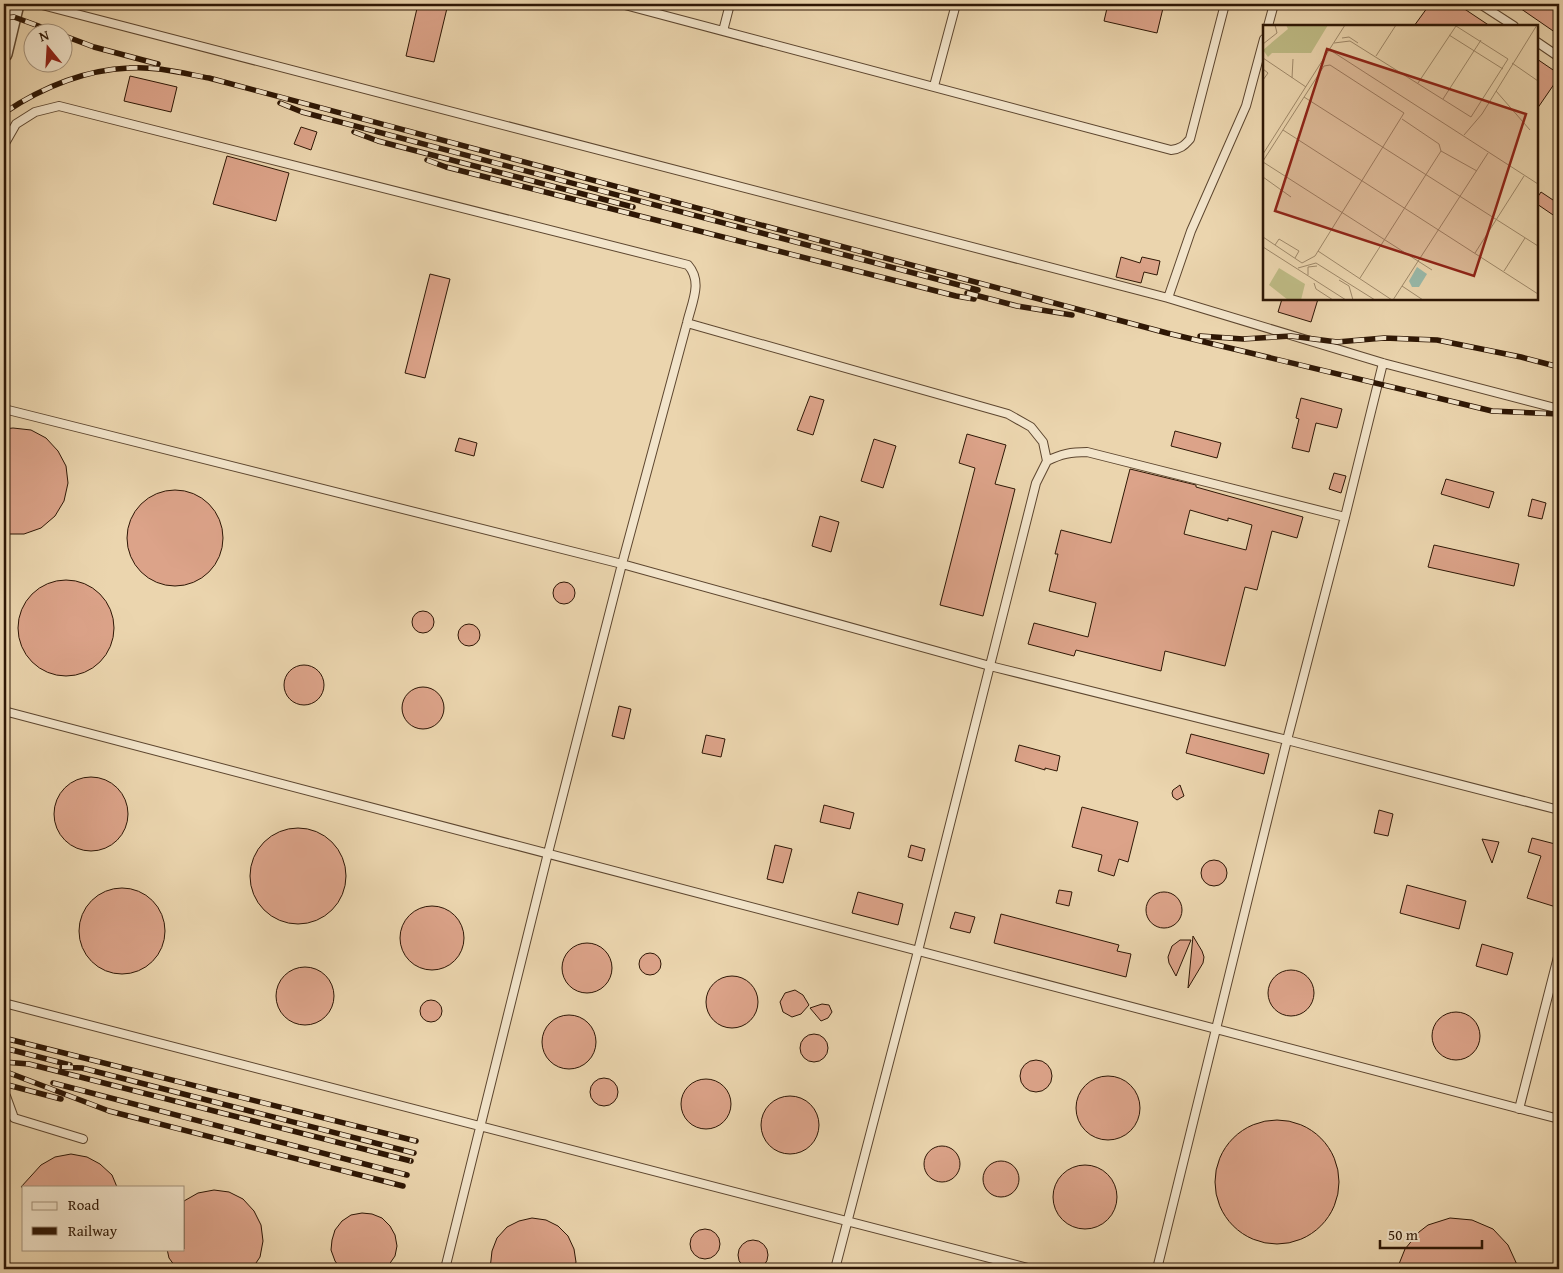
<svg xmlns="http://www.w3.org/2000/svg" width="1563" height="1273" font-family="'Gentium Book Plus',serif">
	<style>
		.building { fill: #dca389; stroke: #2e1705; fill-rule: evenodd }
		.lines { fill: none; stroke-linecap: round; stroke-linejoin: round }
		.lane-casing { stroke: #5d462f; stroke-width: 10 }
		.street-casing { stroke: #5d462f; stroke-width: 18 }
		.lane { stroke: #f2e4ca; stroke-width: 8 }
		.street { stroke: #f2e4ca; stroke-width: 15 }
		.rail-casing { stroke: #2e1705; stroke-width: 5.5 }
		.rail { stroke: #f2e4ca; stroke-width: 4; stroke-dasharray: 11; stroke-linecap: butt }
		.inset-road { fill: none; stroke: #9f896a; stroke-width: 1 }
		.view { fill: #8f2418; fill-opacity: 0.15; stroke: #8f2418; stroke-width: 2.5 }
		.inset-edge { fill: none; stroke: #2e1705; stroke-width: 2.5 }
	</style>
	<rect width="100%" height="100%" fill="#ebd5ae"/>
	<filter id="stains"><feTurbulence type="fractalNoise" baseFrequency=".004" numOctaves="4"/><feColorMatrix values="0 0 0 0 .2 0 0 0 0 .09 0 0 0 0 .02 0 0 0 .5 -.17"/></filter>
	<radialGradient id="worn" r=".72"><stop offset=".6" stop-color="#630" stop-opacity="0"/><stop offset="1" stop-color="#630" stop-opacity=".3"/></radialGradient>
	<path class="building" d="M418 4H448L434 62 406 56Z
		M1108 4H1164L1157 33 1104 21Z
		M1430 4H1457L1490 26H1414Z
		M1514 4H1559V35Z
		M1537 59 1559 74V77L1537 109Z
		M130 76 177 87 171 112 124 101Z
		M301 127 317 132 311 150 294 144Z
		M227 156 289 173 276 221 213 204Z
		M1541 192 1559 204V219L1537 204V198Z
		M1121 257 1140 263 1142 257 1160 261 1157 275 1144 272 1141 283 1116 277Z
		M430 274 450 279 425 378 405 373Z
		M1282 299H1318L1311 322 1278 312Z
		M810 396 824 400 813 435 797 430Z
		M1301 398 1342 409 1337 428 1316 423 1309 452 1292 448 1299 419 1296 418Z
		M13 428 31 430 46 438 58 451 66 466 68 483 64 501 55 516 41 528 24 534H4V429Z
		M1175 431 1221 443 1217 458 1171 446Z
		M967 434 1006 445 995 484 1015 489 983 616 940 605 975 468 959 463Z
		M459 438 477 443 474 456 455 451Z
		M874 439 896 446 883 488 861 481Z
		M1130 469 1196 485V487L1303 517 1297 538 1272 531 1257 590 1245 587 1225 666 1165 651 1161 671 1076 650 1074 656 1028 644 1034 623 1088 637 1096 603 1049 591 1058 554H1055L1061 530 1111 543ZM1190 510 1228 521V518L1252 525 1246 550 1184 534Z
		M1334 473 1346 476 1341 493 1329 489Z
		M1446 479 1494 492 1489 508 1441 494Z
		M127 538a48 48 0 1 1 96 0a48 48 0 1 1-96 0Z
		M1532 499 1546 503 1542 519 1528 516Z
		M820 516 839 522 831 552 812 546Z
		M1434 545 1519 564 1514 586 1428 567Z
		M18 628a48 48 0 1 1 96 0a48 48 0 1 1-96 0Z
		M553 593a11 11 0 1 1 22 0a11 11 0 1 1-22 0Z
		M412 622a11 11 0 1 1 22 0a11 11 0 1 1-22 0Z
		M458 635a11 11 0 1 1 22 0a11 11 0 1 1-22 0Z
		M284 685a20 20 0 1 1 40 0a20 20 0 1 1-40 0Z
		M402 708a21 21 0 1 1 42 0a21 21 0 1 1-42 0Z
		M619 706 631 709 624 739 612 736Z
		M1191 734 1269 754 1264 774 1186 753Z
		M706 735 725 739 721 757 702 753Z
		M1019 745 1060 756 1057 771 1045 768V770L1015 761Z
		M54 814a37 37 0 1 1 74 0a37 37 0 1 1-74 0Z
		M1180 785 1184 796 1177 800 1173 797 1172 793 1173 790Z
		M824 805 854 813 850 829 820 822Z
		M1082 807 1138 822 1128 862 1119 859 1114 876 1098 871 1102 855 1072 847Z
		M1379 810 1393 814 1388 836 1374 833Z
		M250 876a48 48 0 1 1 96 0a48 48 0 1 1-96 0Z
		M1532 838 1559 845V895L1556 907 1527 898 1541 856 1528 852Z
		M1482 839 1499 842 1492 863Z
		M775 845 792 849 783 883 767 879Z
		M911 845 925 849 922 861 908 857Z
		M1201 873a13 13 0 1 1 26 0a13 13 0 1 1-26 0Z
		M1407 885 1466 901 1459 929 1400 913Z
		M79 931a43 43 0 1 1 86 0a43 43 0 1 1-86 0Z
		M1059 890 1072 892 1069 906 1056 903Z
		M858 892 903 904 898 925 852 913Z
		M1146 910a18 18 0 1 1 36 0a18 18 0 1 1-36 0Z
		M400 938a32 32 0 1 1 64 0a32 32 0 1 1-64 0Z
		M955 912 975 917 970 933 950 928Z
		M1001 914 1119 945 1117 951 1131 954 1126 977 994 943Z
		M1193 936 1202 951 1204 957 1203 963 1188 988Z
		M1180 940H1191L1176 976 1169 963 1168 957 1172 946Z
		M562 968a25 25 0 1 1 50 0a25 25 0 1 1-50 0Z
		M1482 944 1513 953 1507 975 1476 966Z
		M639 964a11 11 0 1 1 22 0a11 11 0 1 1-22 0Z
		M276 996a29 29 0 1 1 58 0a29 29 0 1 1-58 0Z
		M1268 993a23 23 0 1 1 46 0a23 23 0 1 1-46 0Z
		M706 1002a26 26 0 1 1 52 0a26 26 0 1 1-52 0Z
		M795 990 803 995 809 1005 801 1014 792 1017 783 1012 780 1002 785 993Z
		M420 1011a11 11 0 1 1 22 0a11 11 0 1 1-22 0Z
		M822 1004 829 1005 832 1012 828 1018 821 1021 810 1008Z
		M1432 1036a24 24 0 1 1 48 0a24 24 0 1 1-48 0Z
		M542 1042a27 27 0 1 1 54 0a27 27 0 1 1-54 0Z
		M800 1048a14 14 0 1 1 28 0a14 14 0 1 1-28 0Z
		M1020 1076a16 16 0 1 1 32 0a16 16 0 1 1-32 0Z
		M1076 1108a32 32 0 1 1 64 0a32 32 0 1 1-64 0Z
		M590 1092a14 14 0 1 1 28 0a14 14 0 1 1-28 0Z
		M681 1104a25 25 0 1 1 50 0a25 25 0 1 1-50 0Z
		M761 1125a29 29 0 1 1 58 0a29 29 0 1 1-58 0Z
		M1215 1182a62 62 0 1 1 124 0a62 62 0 1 1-124 0Z
		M924 1164a18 18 0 1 1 36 0a18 18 0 1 1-36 0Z
		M71 1154 87 1157 100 1164 112 1175 117 1187H21L41 1165 55 1157Z
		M983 1179a18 18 0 1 1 36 0a18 18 0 1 1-36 0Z
		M1053 1197a32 32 0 1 1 64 0a32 32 0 1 1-64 0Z
		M214 1190 229 1192 243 1199 254 1211 261 1225 263 1241 260 1257 252 1269H177L169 1258 167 1249H184V1201L198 1193Z
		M362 1213 372 1214 382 1218 390 1226 395 1235 397 1246 395 1256 386 1269H341L335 1261 331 1250 332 1240 335 1230 342 1221 351 1215Z
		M532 1218 546 1220 558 1226 568 1236 574 1249 576 1262 574 1269H490L492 1251 497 1238 507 1227 519 1221Z
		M1450 1218 1472 1220 1493 1229 1508 1245 1519 1269H1397L1405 1249 1419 1232 1428 1225Z
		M690 1244a15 15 0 1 1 30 0a15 15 0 1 1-30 0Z
		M738 1255a15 15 0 1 1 30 0a15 15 0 1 1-30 0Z"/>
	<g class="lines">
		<defs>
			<path id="lane" d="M38 4 1168 298 1383 363 1559 409
				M621 4 1171 150C1180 149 1184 146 1190 139L1225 4
				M1480 4 1514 26
				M1268 26 1274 4
				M723 31 730 4
				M1537 42 1559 57
				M934 86 956 4
				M4 145 16 124 35 112 59 106 688 265C703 282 692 302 687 323L622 564 548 853 445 1269
				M1168 298 1191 231 1246 106 1264 39
				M687 323 1008 414 1031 427 1043 442 1047 461 1036 483 918 951 835 1269
				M4 409 622 564 990 666 1287 740 1559 810
				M1047 461C1061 454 1071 452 1087 452L1345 517
				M4 711 1559 1119
				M4 1003 1032 1269
				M4 1095 6 1096 14 1118 83 1139
				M1519 1109 1559 953
				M1157 1269 1287 740 1345 517 1383 363"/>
			<path id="street" d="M4 54 16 4"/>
		</defs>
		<use href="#lane" class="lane-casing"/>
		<use href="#street" class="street-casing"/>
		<use href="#lane" class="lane"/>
		<use href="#street" class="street"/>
		<defs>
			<path id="rail" d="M4 18 14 17 55 32
				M62 35 94 47 158 64
				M280 103 302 112 978 290
				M4 113C41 88 84 70 129 68 155 66 182 73 209 78L1167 333 1492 411 1559 414
				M354 132 378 141 633 207
				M427 160 446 167 956 296 974 299
				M967 293 1017 306 1072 315
				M1200 336 1243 339 1291 336 1337 342 1384 338 1437 340 1521 357 1559 367
				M4 1038 416 1141
				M4 1048 70 1065
				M4 1062 29 1064 411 1161
				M62 1067 82 1068 414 1153
				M4 1071 109 1111 403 1186
				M53 1083 407 1175
				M4 1084 61 1099"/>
		</defs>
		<use href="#rail" class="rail-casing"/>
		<use href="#rail" class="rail"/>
	</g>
	<g transform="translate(1263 25)">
		<rect width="275" height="275" fill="#ebd5ae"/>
		<path d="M23 0H65L48 28H9L5 32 0 25 25 4ZM16 243 42 259 38 275H25L6 260Z" fill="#bebb85"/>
		<path d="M154 242 164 249 156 262H149L146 256Z" fill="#98b9aa"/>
		<path class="inset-road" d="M186 10 240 44M79 13 86 12 95 18M71 18 87 16 208 92 245 34 193 1 155 58M0 19 14 8 12 0M67 25 275 159M113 31 133 0M0 33 43 62M249 38 275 56M0 44 5 48 0 55M29 53 30 34M233 66 267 105M41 72 275 221M180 74 218 15M20 105 275 269M201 110 219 89 274 0M178 126 214 146M0 129 82 0M0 136 61 41 67 40 141 88 52 231 39 238 0 212M0 137 169 245M0 152 28 172M12 220 16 214 36 226 32 233M0 222 83 275M55 226 129 275M212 228 261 151M35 243 53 238 112 275M241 246 262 213M45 250V242L54 241M97 253 178 126 176 119 139 94M76 255 86 261 90 275M51 258 53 264 70 275M139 261 160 275M130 275 225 128"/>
		<path class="view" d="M64 24 263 89 211 251 12 186Z"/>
		<rect width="275" height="275" class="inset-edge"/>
	</g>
	<rect width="1563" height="1273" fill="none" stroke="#ebd5ae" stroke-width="20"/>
	<rect x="5" y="5" width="1553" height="1263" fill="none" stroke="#2e1705" stroke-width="2.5"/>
	<rect x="10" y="10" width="1543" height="1253" fill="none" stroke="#2e1705"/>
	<rect x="22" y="1186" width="162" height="65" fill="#f2e4ca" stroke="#a4927b"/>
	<rect x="32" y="1202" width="25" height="8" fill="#f2e4ca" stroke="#a4927b"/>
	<text x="68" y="1210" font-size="15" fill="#2e1705">Road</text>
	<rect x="32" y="1227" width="25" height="8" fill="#2e1705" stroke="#a4927b"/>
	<text x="68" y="1236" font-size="15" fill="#2e1705">Railway</text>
	<g transform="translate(48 48) rotate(342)"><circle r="24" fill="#f2e4ca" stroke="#a4927b"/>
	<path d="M0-4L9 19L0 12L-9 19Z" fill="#8f2418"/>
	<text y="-8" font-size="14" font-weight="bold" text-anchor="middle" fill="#2e1705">N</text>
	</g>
	<path d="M1380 1240v8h102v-8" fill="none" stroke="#2e1705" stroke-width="2.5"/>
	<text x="1388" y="1240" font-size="15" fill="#2e1705" stroke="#f2e4ca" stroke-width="4" paint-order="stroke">50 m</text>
	<rect width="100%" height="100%" filter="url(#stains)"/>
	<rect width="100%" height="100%" fill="url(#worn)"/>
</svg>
